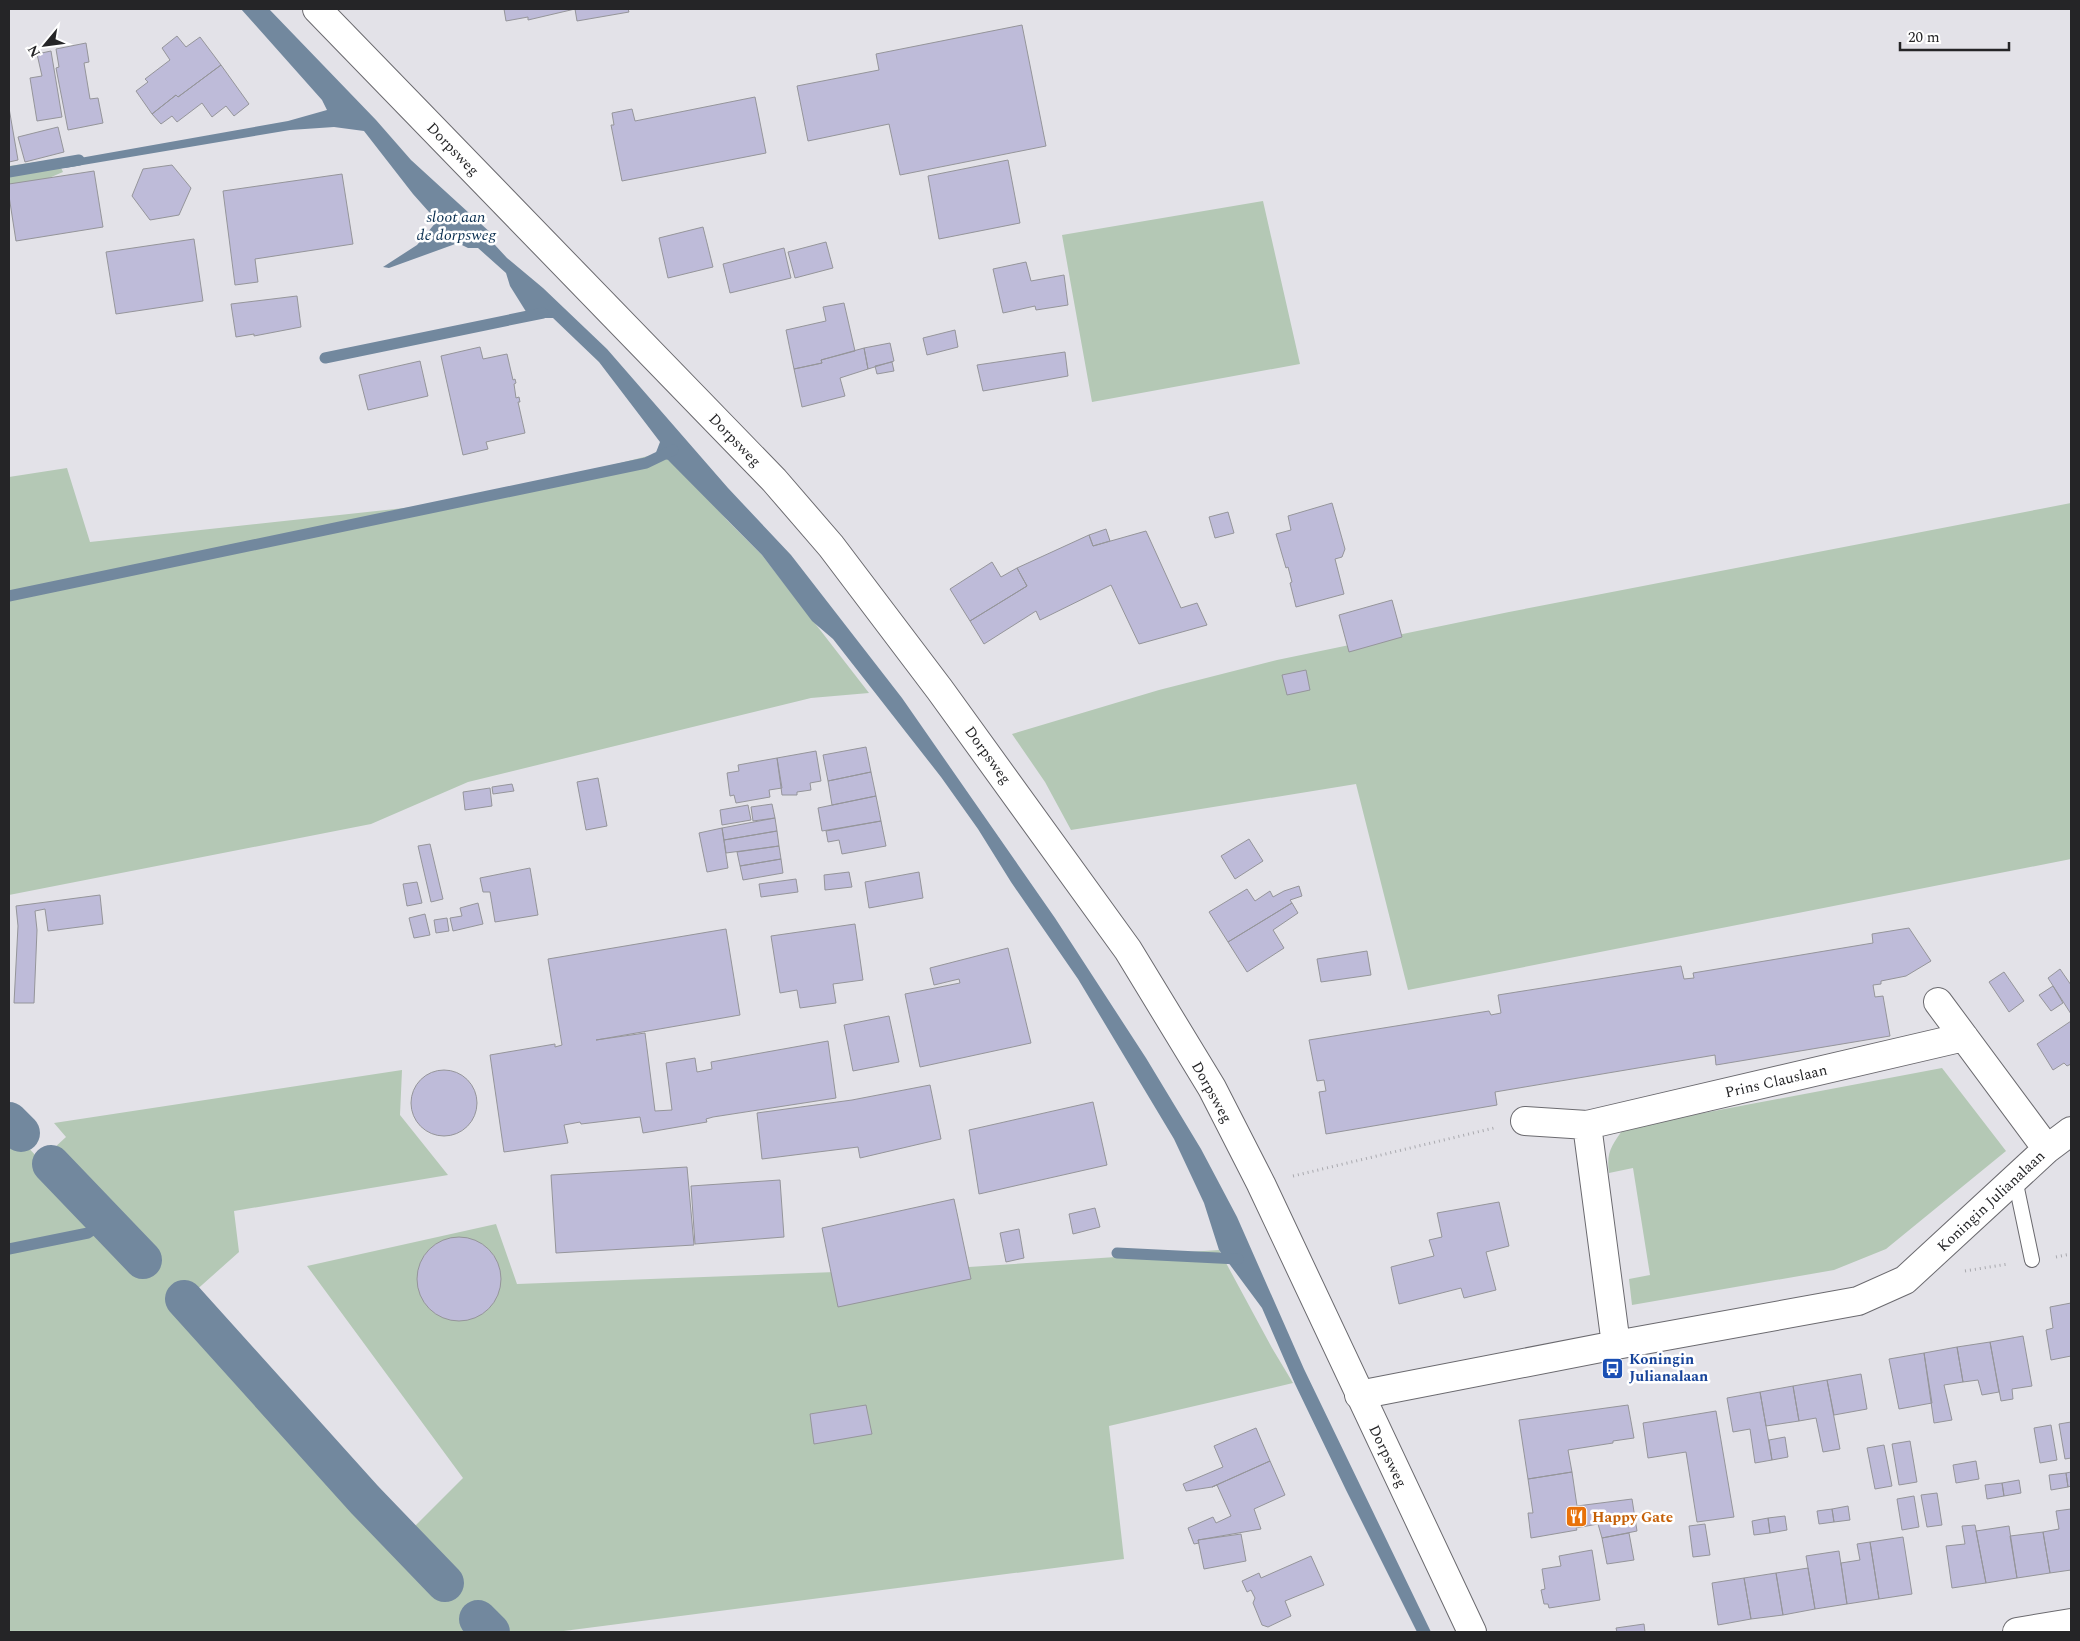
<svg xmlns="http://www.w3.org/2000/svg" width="2080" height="1641" font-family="Spectral,serif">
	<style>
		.green { fill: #b4c8b5 }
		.water { fill: #72889e }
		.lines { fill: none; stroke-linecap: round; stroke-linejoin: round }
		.stream { stroke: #72889e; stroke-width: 11 }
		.canal { stroke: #72889e; stroke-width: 38 }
		.building { fill: #bebbd9; stroke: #95959a }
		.lane-casing { stroke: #6b6a6f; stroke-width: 16 }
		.street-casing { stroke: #6b6a6f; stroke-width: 30 }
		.secondary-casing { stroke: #6b6a6f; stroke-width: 30 }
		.path { stroke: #a9a9ae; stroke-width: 3; stroke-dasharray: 1 4; stroke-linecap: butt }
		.lane { stroke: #fff; stroke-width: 14 }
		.street { stroke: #fff; stroke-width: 28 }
		.secondary { stroke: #fff; stroke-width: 28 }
		.labels { text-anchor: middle; stroke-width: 5; stroke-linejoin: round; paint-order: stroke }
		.street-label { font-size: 15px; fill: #252527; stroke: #fff }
		.transit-label { font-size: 15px; font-weight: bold; fill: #164399; stroke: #fff; text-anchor: start }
		.food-label { font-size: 15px; font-weight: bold; fill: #c56008; stroke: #fff; text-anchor: start }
		.water-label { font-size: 16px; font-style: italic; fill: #0a2f50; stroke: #fff }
	</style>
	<rect width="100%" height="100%" fill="#e3e2e8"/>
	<path class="green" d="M57 159 63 172 9 195V166Z
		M1263 201 1300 364 1092 402 1062 235Z
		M656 454 667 459 695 483 727 520 762 555 869 693 811 698 468 782 371 824 9 895V477L67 468 90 542 469 501Z
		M2071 503V859L1408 990 1356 784 1071 830 1045 782 1012 734 1159 690 1277 660 1509 612Z
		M1942 1068 2006 1151 1886 1249 1834 1270 1632 1305 1629 1279 1650 1275 1633 1168 1609 1173C1606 1152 1612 1145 1624 1128Z
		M402 1070 400 1115 448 1175 234 1211 239 1252 193 1293 174 1303 399 1542 463 1478 307 1266 496 1224 517 1284 969 1267 1219 1250 1272 1348 1293 1383 1109 1426 1124 1559 556 1632H9V1127L136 1263 148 1252 53 1149 66 1137 54 1123Z"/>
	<path class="water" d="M241 9H269L376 120 411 160 492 234 495 245 507 258 543 288 607 349 728 488 791 555 902 698 1055 918 1146 1058 1201 1149 1237 1217 1304 1369 1431 1632H1417L1346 1490 1295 1384 1262 1308 1219 1250 1204 1203 1174 1139 1078 979 1011 882 978 829 941 777 833 639 812 621 762 555 668 460 655 455 660 442 599 362 553 318H530L510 286 506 273 478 248H468L458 243 389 268 383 267 417 245 437 221 413 194 364 131 334 127 290 130 65 168 63 161 288 121 327 110 322 100Z"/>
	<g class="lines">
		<path class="stream" d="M9 172 79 160
			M325 358 543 313
			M9 596 646 463 673 450
			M9 1249 88 1233 106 1221
			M1117 1253 1238 1259
			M483 1632 489 1630"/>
		<path class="canal" d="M9 1121 21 1133
			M51 1164 143 1260
			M184 1299 365 1500 445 1583
			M478 1619 491 1632"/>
	</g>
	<path class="building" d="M504 9H628L629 12 577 21 575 9 528 20V17L506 21Z
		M1022 25 1046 146 900 175 889 124 808 141 797 86 879 70 876 54Z
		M177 36 186 47 200 37 221 65 178 97 176 95 152 114 136 91 148 82 145 79 170 60 162 48Z
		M86 43 89 62 84 63 90 99 98 98 103 123 68 130 56 68 59 67 56 49Z
		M51 51 62 117 37 121 30 78 42 76 37 54Z
		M221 65 249 104 234 116 226 106 212 117 202 103 177 122 172 116 161 124 152 114 176 95 178 97Z
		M755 97 766 153 622 181 611 125H614L612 113 632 109 635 121Z
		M9 108 18 160 9 162Z
		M58 127 64 152 25 162 18 137Z
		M1008 160 1020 223 939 239 928 176Z
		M172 165 191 188 179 215 150 220 132 196 143 169Z
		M94 171 103 227 16 241 9 196V184Z
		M342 174 353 244 255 259 258 282 235 285 223 191Z
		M703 227 713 267 668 278 659 238Z
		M194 239 203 301 116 314 106 252Z
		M826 242 833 268 795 278 788 252Z
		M784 248 791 278 730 293 723 264Z
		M1026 262 1031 281 1064 275 1068 305 1036 310 1035 306 1003 313 993 269Z
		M297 296 301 327 254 336V334L236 337 231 304Z
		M844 303 855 351 821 360 822 363 794 369 786 330 826 321 823 307Z
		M955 330 958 347 927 355 923 338Z
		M890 343 894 361 868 369 864 348Z
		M480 347 483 359 507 354 513 380 515 379 516 383 514 384 516 398 519 397 520 402H518L525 433 486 442 488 449 463 455 441 356Z
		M864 348 868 369 840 378 845 396 802 407 794 369 822 363 821 360Z
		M1065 352 1068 376 983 391 977 365Z
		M420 361 428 396 368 410 359 375Z
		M892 362 894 371 877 374 875 366Z
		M1332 503 1345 549 1342 557 1335 559 1344 594 1296 607 1290 583 1292 582 1288 567 1286 568 1276 534 1291 530 1288 516Z
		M1228 512 1234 533 1215 538 1209 517Z
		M1106 529 1110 541 1093 546 1089 535Z
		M1146 531 1181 608 1197 603 1207 625 1139 644 1111 585 1040 620 1036 611 984 644 970 621 1027 586 1017 568 1089 535 1093 546Z
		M992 562 1001 577 1017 568 1027 586 970 621 950 589Z
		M1392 600 1402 637 1349 652 1339 615Z
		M1306 670 1310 690 1287 695 1282 675Z
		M866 747 871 772 828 781 823 755Z
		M816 751 821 781 810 783 811 790 797 792V795H782L777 758Z
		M777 758 782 788 769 790 770 797 736 803 734 795 730 796 727 773 739 771 738 765Z
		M871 772 876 796 832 805 828 781Z
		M598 778 607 826 586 830 577 782Z
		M512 784 514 791 493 794 492 787Z
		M490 788 492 806 465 810 463 792Z
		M876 796 881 821 822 831 818 808Z
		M772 804 775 818 753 821 751 807Z
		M748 805 751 820 722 825 720 810Z
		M775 818 777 831 724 840 722 828Z
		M881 821 886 846 842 854 839 840 828 842 826 831Z
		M722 828 728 868 707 872 699 833Z
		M777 831 779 846 726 853 724 840Z
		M1249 839 1263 861 1235 879 1221 856Z
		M430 844 443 899 431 902 418 846Z
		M779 846 781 859 740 866 737 852Z
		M781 859 783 873 743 880 740 866Z
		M530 868 538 915 495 922 490 892H483L480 878Z
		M849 872 852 887 825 890 824 875Z
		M919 872 923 898 869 908 865 882Z
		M796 879 798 892 761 897 759 884Z
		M417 882 422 903 407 906 403 884Z
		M1299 886 1302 896 1290 900 1292 903 1228 942 1209 912 1247 889 1255 901 1270 891 1273 897 1284 891Z
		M100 895 103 924 48 931 45 909 35 911 37 930 34 1003H14L18 926 16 906Z
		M478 903 483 924 453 931 450 918 462 916 460 908Z
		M1292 903 1298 913 1273 930 1284 948 1247 972 1228 942Z
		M425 914 430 935 414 938 409 918Z
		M447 918 449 931 436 933 434 920Z
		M855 924 863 980 833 984 836 1003 800 1008 797 990 780 993 771 936Z
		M1909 928 1931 961 1906 976 1881 981V984L1873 985 1875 997 1883 996 1890 1036 1716 1065 1715 1055 1495 1092 1497 1105 1326 1134 1319 1092 1326 1091 1324 1080 1317 1081 1309 1040 1489 1011 1491 1015 1501 1013 1498 995 1681 966 1684 979 1694 978 1693 973 1873 943 1872 934Z
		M726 929 740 1015 596 1040 645 1033 655 1111 672 1110 666 1063 695 1058 697 1072 712 1069 711 1062 828 1041 836 1098 713 1117 706 1119 707 1122 643 1133 640 1117 581 1124 580 1122 564 1125 568 1143 504 1152 490 1055 555 1044V1047L562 1045 548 959Z
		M1008 948 1031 1043 920 1067 905 994 960 983 959 979 934 985 930 968Z
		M1367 951 1371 975 1321 982 1317 959Z
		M2060 969 2071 985V1014L2048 978Z
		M2004 972 2024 1001 2009 1012 1989 982Z
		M2053 986 2063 1003 2051 1011 2039 995Z
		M889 1016 899 1062 853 1071 844 1025Z
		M2071 1021V1064L2067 1066 2064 1063 2053 1070 2037 1044Z
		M411 1103a33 33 0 1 1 66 0a33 33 0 1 1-66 0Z
		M930 1085 941 1139 860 1158 858 1147 762 1159 757 1113 852 1100Z
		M1093 1102 1107 1165 979 1194 969 1130Z
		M687 1167 694 1245 556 1253 551 1175Z
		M780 1180 784 1237 695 1244 691 1186Z
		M954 1199 971 1279 838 1307 822 1228Z
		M1499 1202 1509 1246 1486 1252 1496 1290 1464 1298 1461 1288 1399 1304 1391 1267 1434 1256 1429 1240 1442 1237 1437 1213Z
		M1095 1208 1100 1227 1073 1234 1069 1214Z
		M1019 1229 1024 1258 1006 1262 1000 1233Z
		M417 1279a42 42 0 1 1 84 0a42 42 0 1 1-84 0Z
		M2071 1303V1356L2051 1360 2046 1330 2053 1328 2050 1307Z
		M2023 1336 2032 1386 2012 1389 2013 1399 2001 1401 1990 1342Z
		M1990 1342 1999 1392 1982 1395 1978 1380 1963 1382 1957 1347Z
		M1957 1347 1963 1382 1944 1385 1952 1420 1934 1423 1924 1353Z
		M1924 1353 1932 1403 1899 1409 1889 1359Z
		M1861 1374 1867 1409 1834 1415 1827 1380Z
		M1827 1380 1840 1449 1823 1452 1816 1418 1799 1421 1793 1386Z
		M1793 1386 1799 1421 1766 1426 1760 1392Z
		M1760 1392 1772 1460 1755 1463 1750 1429 1733 1432 1727 1398Z
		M866 1405 872 1434 814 1444 810 1414Z
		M1628 1405 1634 1438 1613 1441V1443L1568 1450 1572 1472 1528 1479 1519 1420Z
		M1716 1411 1734 1517 1697 1522 1686 1452 1648 1458 1643 1423Z
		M2071 1422V1458L2065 1459 2059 1424Z
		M2051 1425 2057 1460 2040 1463 2034 1428Z
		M1256 1428 1270 1461 1212 1487 1186 1491 1183 1484 1223 1467 1214 1446Z
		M1785 1437 1788 1457 1772 1460 1769 1440Z
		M1910 1441 1917 1482 1899 1485 1892 1444Z
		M1884 1445 1892 1486 1875 1489 1867 1448Z
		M1270 1461 1285 1495 1254 1509 1261 1529 1198 1540 1199 1543 1194 1544 1188 1528 1213 1517 1216 1523 1231 1516 1217 1485 1212 1487Z
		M1976 1461 1979 1479 1956 1483 1953 1465Z
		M1572 1472 1577 1506 1632 1499 1637 1531 1602 1538 1598 1524 1576 1528 1577 1530 1531 1538 1528 1513H1533L1528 1479Z
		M2071 1472V1486L2068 1487 2066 1473Z
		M2066 1473 2068 1487 2051 1490 2049 1475Z
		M2019 1480 2021 1493 2004 1496 2002 1483Z
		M2002 1483 2004 1496 1987 1499 1985 1485Z
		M1937 1493 1942 1525 1927 1527 1921 1495Z
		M1914 1496 1919 1527 1902 1530 1897 1499Z
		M1848 1506 1850 1520 1834 1522 1832 1509Z
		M1832 1509 1834 1522 1819 1524 1817 1511Z
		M2071 1509V1570L2050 1573 2043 1532 2059 1529 2056 1511Z
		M1785 1516 1787 1530 1770 1533 1768 1518Z
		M1768 1518 1770 1533 1754 1535 1752 1521Z
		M1705 1524 1710 1555 1693 1557 1689 1526Z
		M1975 1525 1986 1583 1952 1588 1946 1546 1965 1544 1962 1526Z
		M2009 1526 2017 1578 1986 1583 1976 1531Z
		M2043 1532 2050 1573 2017 1578 2010 1536Z
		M1629 1533 1634 1560 1607 1564 1602 1538Z
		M1241 1534 1246 1561 1204 1569 1198 1540Z
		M1903 1537 1912 1594 1879 1599 1870 1542Z
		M1870 1542 1879 1599 1847 1604 1841 1563 1860 1560 1857 1544Z
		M1592 1550 1600 1600 1549 1608 1548 1604H1544L1541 1590 1545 1589 1542 1569 1561 1566 1559 1556Z
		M1839 1551 1847 1604 1815 1609 1806 1556Z
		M1311 1556 1324 1585 1285 1601 1291 1616 1268 1627 1262 1625 1253 1603 1255 1598 1251 1590 1247 1592 1242 1581 1259 1573 1261 1578Z
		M1808 1568 1815 1609 1783 1615 1776 1573Z
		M1776 1573 1783 1615 1751 1619 1744 1578Z
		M1744 1578 1751 1619 1718 1625 1712 1583Z
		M1644 1624 1645 1632H1617L1616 1628Z"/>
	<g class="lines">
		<defs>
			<path id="lane" d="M2015 1179 2032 1260"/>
			<path id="street" d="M1938 1002 2047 1149
				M1525 1121 1587 1125 1964 1037
				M1587 1125 1616 1345
				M1359 1395 1616 1345 1858 1301 1905 1280 2047 1149 2071 1131
				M2017 1632 2071 1623"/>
			<path id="secondary" d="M317 9 774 480 831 546 940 690 1128 950 1212 1088 1261 1184 1472 1632"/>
		</defs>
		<use href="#lane" class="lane-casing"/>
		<use href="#street" class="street-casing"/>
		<use href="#secondary" class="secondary-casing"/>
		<path class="path" d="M1293 1176 1494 1128
			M2056 1257 2071 1254
			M1965 1271 2008 1264"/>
		<use href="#lane" class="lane"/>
		<use href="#street" class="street"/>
		<use href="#secondary" class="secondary"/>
	</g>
	<defs>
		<symbol id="bus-square" viewBox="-11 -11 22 22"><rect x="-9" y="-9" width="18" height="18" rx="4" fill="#1a4fb4" stroke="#fff"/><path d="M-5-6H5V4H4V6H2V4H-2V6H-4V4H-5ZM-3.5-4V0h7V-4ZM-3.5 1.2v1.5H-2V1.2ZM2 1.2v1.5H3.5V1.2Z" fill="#fff"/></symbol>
		<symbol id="restaurant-square" viewBox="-11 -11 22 22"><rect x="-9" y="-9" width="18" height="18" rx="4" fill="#e8710a" stroke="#fff"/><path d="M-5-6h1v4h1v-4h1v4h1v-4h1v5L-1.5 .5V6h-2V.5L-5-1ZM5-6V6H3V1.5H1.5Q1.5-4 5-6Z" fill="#fff"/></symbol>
	</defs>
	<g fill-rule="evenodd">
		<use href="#bus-square" x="1600" y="1356" width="25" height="25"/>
		<use href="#restaurant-square" x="1564" y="1504" width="25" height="25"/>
	</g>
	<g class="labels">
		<g class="street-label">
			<text transform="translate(453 149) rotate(46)" y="5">Dorpsweg</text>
			<text transform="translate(735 440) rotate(46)" y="5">Dorpsweg</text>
			<text transform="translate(988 755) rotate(54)" y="5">Dorpsweg</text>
			<text transform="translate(1776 1081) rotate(-13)" y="5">Prins Clauslaan</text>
			<text transform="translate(1212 1092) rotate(61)" y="5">Dorpsweg</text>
			<text transform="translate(1991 1201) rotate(-43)" y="5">Koningin Julianalaan</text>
			<text transform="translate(1388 1456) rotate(64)" y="5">Dorpsweg</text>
		</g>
		<g class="transit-label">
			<text x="1629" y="1364">Koningin<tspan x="1629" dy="17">Julianalaan</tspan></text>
		</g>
		<g class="food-label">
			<text x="1592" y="1522">Happy Gate</text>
		</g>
		<g class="water-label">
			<text x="456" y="222">sloot aan<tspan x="456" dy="18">de dorpsweg</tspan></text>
		</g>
	</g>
	<rect width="2080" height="1641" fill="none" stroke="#252527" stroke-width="20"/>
	<g transform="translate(45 45) rotate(241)" stroke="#ffffff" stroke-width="4" paint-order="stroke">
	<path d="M0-4L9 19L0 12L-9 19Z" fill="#252527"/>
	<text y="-8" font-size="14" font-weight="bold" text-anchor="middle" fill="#252527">N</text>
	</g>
	<path d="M1900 42v8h109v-8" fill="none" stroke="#252527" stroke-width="2.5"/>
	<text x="1908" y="42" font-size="15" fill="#252527" stroke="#ffffff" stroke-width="4" paint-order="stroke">20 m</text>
</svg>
